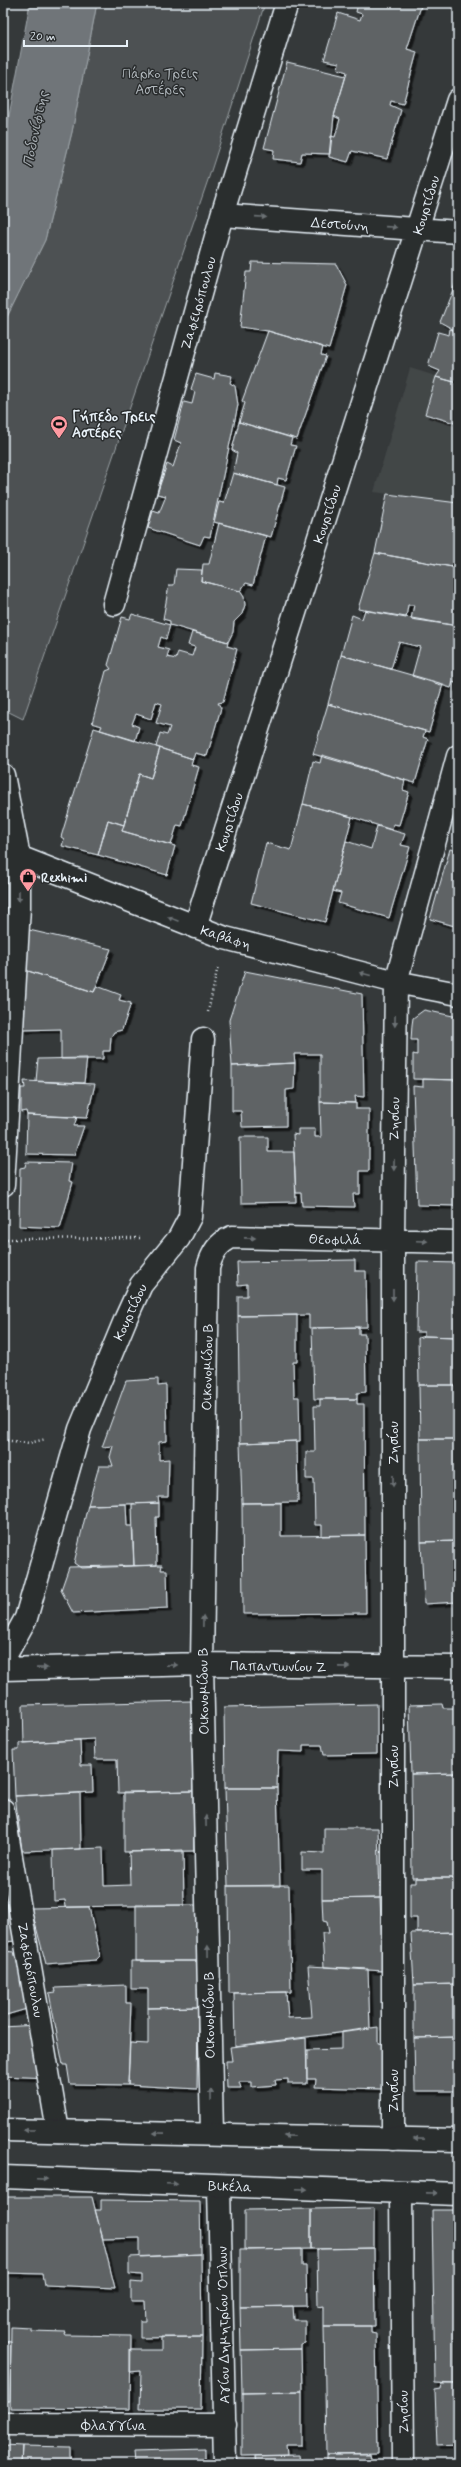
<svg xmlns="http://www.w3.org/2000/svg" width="461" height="2467" font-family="Mynerve,sans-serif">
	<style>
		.built { fill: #424647 }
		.green { fill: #4d5152; stroke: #9aa1a5 }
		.water { fill: #707579; stroke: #a0a7ac }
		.building { fill: #5f6365; stroke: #e8f1f8; filter: url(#shadow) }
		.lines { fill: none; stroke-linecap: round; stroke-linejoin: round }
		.minor-casing { stroke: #e8f1f8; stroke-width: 25 }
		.major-casing { stroke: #e8f1f8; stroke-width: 25 }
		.path { stroke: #e8f1f8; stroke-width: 2.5; stroke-dasharray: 1 3; stroke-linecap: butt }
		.minor { stroke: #2a2d2e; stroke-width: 22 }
		.major { stroke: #2a2d2e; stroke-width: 22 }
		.oneway { fill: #6c7275 }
		.labels { text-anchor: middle; stroke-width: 3; stroke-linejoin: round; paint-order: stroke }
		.park-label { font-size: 14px; fill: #b2b9be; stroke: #2a2d2e }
		.street-label { font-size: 14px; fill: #e8f1f8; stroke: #2a2d2e }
		.poi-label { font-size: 14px; font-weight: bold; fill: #e8f1f8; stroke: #2a2d2e; text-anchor: start }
		.water-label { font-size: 15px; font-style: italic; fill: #acb3b8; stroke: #2a2d2e }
	</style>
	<defs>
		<filter id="shadow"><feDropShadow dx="3.5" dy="3.5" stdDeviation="0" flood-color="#0009"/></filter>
	</defs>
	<rect width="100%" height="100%" fill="#35393a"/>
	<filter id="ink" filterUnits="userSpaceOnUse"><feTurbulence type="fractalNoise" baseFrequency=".025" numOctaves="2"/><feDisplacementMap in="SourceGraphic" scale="8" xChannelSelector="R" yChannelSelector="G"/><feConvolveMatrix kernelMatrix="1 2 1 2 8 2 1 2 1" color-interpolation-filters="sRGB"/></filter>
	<g filter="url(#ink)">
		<path class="built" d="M410 368 458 383V503L374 492Z"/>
		<path class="green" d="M97 3H265L209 177 23 719 3 709V325L45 240 72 132Z"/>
		<path class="water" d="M30 3H97L72 132 45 240 3 325V148Z"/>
		<path class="building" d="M358 3H422L407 49 417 52 403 104 391 101 390 105 401 110 387 159 352 151 348 162 329 157 331 136 335 137 340 119 334 116 347 72 338 69 339 63 324 60 338 13 360 20 362 14 356 12Z
			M287 62 346 76 334 116 330 154 302 153 300 162 273 159 274 150 264 148Z
			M252 262 336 264 347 285 329 349 268 331 240 327 246 272H251Z
			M458 277V332L440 322Z
			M450 329 458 332V383L436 377 440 371 428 366 438 332 449 335Z
			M268 331 323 347 321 355 326 356 297 439 239 422 245 403 242 401Z
			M215 373 232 376 230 383 235 386 238 405 210 537 204 536 200 545 148 528 153 511 159 513 166 496 157 494 167 464 173 467 181 443 174 440 184 402 192 404 195 392 191 389 196 374 214 379Z
			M436 377 458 383V424L425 414Z
			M239 422 292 438 290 445 296 446 286 480 278 478 277 485 233 473 237 453 232 450Z
			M233 473 285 487 271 537 214 522 219 502 224 503Z
			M387 494 458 503V568L375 553Z
			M219 523 266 536 253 585 246 583 240 591 201 581 203 564H209Z
			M375 553 458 568V626L411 619 414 605H408L406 618 358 609Z
			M176 569 202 570 201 581 240 591 244 597 245 605 242 614 234 622 233 632 228 642 170 625V621L163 619 169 585H174Z
			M365 610 458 626V684L453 682 451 688 412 676 420 647 399 642 391 669 341 655 352 615 362 619Z
			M132 614 170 625 166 639 161 637 158 647 169 650 167 657 176 659 178 652 192 656 195 647 188 645 192 632 228 642 227 646 237 649 223 702 218 703 221 708 207 756 195 753 193 759 156 747 160 733 167 735 170 727 156 723 162 704 156 702 151 719 136 714 132 724 139 727 135 741 100 730 102 726 92 723 106 671 111 669 108 665 122 617 130 619Z
			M341 655 443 684 429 732 328 704Z
			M328 704 425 731 423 737 428 739 415 783 313 754Z
			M94 728 160 748 151 778 139 774 124 825 108 820 98 855 62 846 64 839 61 837Z
			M160 748 193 759 191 765 199 767 182 826 177 825 171 845 122 831 139 774 151 778Z
			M322 755 405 780 403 790 409 792 399 825 393 824 392 830 352 817 303 804 313 761 320 763Z
			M303 804 352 817 325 922 251 903 266 843 291 850Z
			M458 816V828L455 827Z
			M108 820 124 825 122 831 175 846 167 875 98 855Z
			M377 826 405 834 401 845 410 847 389 918 338 903 341 893 333 891 346 841 371 849Z
			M450 849 458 851V927L430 919Z
			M29 930 111 949 94 992 25 970Z
			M25 970 94 992 97 986 121 995 119 1000 131 1003 122 1030 114 1032 111 1037 110 1051H103V1059H61V1029L22 1030Z
			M245 971 362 994 364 1097 355 1096 356 1103 320 1102V1054H294L295 1063 232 1066 229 1020Z
			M424 1010 458 1017V1080L413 1079V1054L417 1055V1040H411L412 1025 413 1018Z
			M87 1058 84 1083 36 1081 38 1059Z
			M295 1063 294 1089 286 1090V1126L242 1127 241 1111H232V1066Z
			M423 1079 458 1080V1206L417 1205 413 1086 423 1087Z
			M24 1081 95 1084 87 1118 27 1115 26 1111 21 1112V1088H25Z
			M320 1102 356 1103V1109H369V1171H360V1194H353L354 1207 302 1206 301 1193H296L293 1134 298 1135V1129H315V1137H321Z
			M27 1115 77 1117 74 1126H84L74 1155 26 1154Z
			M240 1137H268V1152H294L296 1202 241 1203Z
			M26 1162 72 1163 69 1181 73 1182 60 1228 19 1226 20 1168 25 1167Z
			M355 1260V1271H366L367 1327 309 1328V1315L238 1316V1296H247V1284L238 1285 237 1262Z
			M417 1262 458 1263V1337L424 1336V1332H416Z
			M297 1315V1362H293L294 1397H299L300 1441 240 1443 238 1316Z
			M359 1327V1334H365L366 1392 357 1393V1399H314L312 1328Z
			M424 1336 458 1337V1385H419L418 1338Z
			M158 1379V1386L166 1385 167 1441 159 1442V1460L169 1459 168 1497H158L159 1503 88 1505 99 1466H113L110 1457 113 1446 102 1447 126 1381Z
			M419 1385H458V1439H420Z
			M320 1399H357V1404H364L365 1535 322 1536V1525H315L314 1479H306V1452H315L314 1406H320Z
			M420 1439H458V1541L421 1542Z
			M297 1441 298 1502 242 1503 240 1443Z
			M159 1503V1517H156L157 1565 134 1566 132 1504Z
			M242 1503H281V1536L365 1535 366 1613 243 1614Z
			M126 1504 127 1526H132L134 1566 81 1568 74 1563 88 1505Z
			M458 1541V1602L424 1604 421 1542Z
			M162 1565 161 1570H167L168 1608 73 1613 61 1590 69 1567Z
			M191 1701 193 1791 118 1793 117 1759H95L94 1739 24 1743 23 1705Z
			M377 1704V1754L324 1755 322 1745H303V1752L278 1751 277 1788H225L224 1707Z
			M442 1704 443 1708H458V1773L411 1774 409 1705Z
			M80 1740 81 1765H92L93 1792 15 1796 13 1750H19V1743Z
			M458 1773V1878H412L411 1774Z
			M225 1788H277L280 1886H228Z
			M193 1791 194 1851 124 1852V1792Z
			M80 1793 81 1849 22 1851 15 1796Z
			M324 1828H378L380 1898 322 1899V1870H302V1852L324 1853Z
			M103 1848 104 1886 130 1885 129 1852 183 1850 184 1905 66 1907 65 1900 54 1901 53 1850Z
			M3 1872 17 1941 4 1942 3 1945Z
			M416 1878H458V1932L417 1933V1918H410V1883H416Z
			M289 1885 291 1992 229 1993 228 1886Z
			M380 1898 383 1971 324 1967 322 1933H329L327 1922 323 1921 322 1899Z
			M136 1905H201L199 1961H136Z
			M89 1907 100 1956 96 1960 46 1964 31 1908Z
			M458 1932V1984L414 1985 411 1933Z
			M3 1951 14 1952 30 2008 3 2016Z
			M131 1961H199L198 2007 148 2008V1989H131Z
			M308 1966 368 1969 370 2029 235 2046 234 1993 286 1992 288 2018 312 2017Z
			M458 1984V2037L414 2038V1985Z
			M126 1985V2003H131L128 2085 70 2084 67 2065H63L49 1993 56 1992 55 1988Z
			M198 2007 197 2089 128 2085 130 2043 148 2044V2008Z
			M36 2025 48 2078 3 2076V2027Z
			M378 2027V2043L383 2044 382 2089 315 2087 316 2079H307V2050L342 2049V2032Z
			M458 2037V2091H415L414 2038Z
			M306 2038 307 2084H288V2079L275 2080 276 2085 252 2087V2082H239L241 2088H227L226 2061H232L230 2047Z
			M3 2197H92L115 2288 45 2285 43 2274 3 2273Z
			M101 2200 200 2201 201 2254 140 2257V2238L103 2239 95 2210H101Z
			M374 2208V2248L311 2249V2209Z
			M311 2209V2249L245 2250V2210Z
			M432 2210H458V2384L435 2383Z
			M374 2248 375 2326H324V2306L318 2307 317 2249Z
			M302 2249V2266H306L307 2306 240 2307V2250Z
			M201 2254 202 2337 140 2338V2321H146L145 2301H131V2282L142 2283V2275L129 2274V2257Z
			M293 2306 294 2320H305V2343L301 2344V2349L241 2350 240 2307Z
			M3 2313V2341L11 2342 10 2401H3Z
			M324 2326H371V2333L376 2334 378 2453 326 2454Z
			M11 2327 31 2328V2331L66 2332 65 2335 131 2336 130 2409 10 2408Z
			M161 2337H202L201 2409H140L141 2371 130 2372V2350H161Z
			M301 2349 302 2392 242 2393 241 2350Z
			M442 2384H458V2445L437 2446 435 2390 441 2389Z
			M302 2392V2445H286L287 2455 242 2456V2393Z
			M3 2445 22 2446 21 2464H3Z
			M22 2446 70 2447V2464H21Z
			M205 2449V2464H134L133 2451Z
			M326 2454H370L372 2464H380H326Z
			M299 2455 300 2464H256L255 2456Z"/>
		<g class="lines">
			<defs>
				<path id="minor" d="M222 215 458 232
					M114 604 222 215 287 3
					M3 775 19 857V907L3 1185
					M3 854 19 857 225 938 396 982 458 994
					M195 927 458 100
					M3 1660 26 1618 80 1429 126 1318 141 1285 179 1238 190 1217 203 1039
					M3 1669 202 1664 458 1667
					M3 1810 58 2131
					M212 2134 202 1664 208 1268C212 1253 218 1243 232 1237L458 1242
					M393 2139V1240L396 982 458 756
					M219 2186 225 2464
					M401 2193 403 2464
					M3 2424 225 2425"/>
				<path id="major" d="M3 2130 458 2140
					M3 2177 458 2194"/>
			</defs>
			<use href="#minor" class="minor-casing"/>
			<use href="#major" class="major-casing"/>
			<path class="path" d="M208 1012 218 966
				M3 1239 141 1238
				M3 1440 29 1443 46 1439"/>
			<use href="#minor" class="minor"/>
			<use href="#major" class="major"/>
		</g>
		<defs><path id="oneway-solid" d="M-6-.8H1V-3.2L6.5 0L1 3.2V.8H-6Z"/></defs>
		<g class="oneway">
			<use href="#oneway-solid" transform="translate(261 217) rotate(4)"/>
			<use href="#oneway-solid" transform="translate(391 227) rotate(4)"/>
			<use href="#oneway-solid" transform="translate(19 896) rotate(90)"/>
			<use href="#oneway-solid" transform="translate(173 919) rotate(-158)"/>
			<use href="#oneway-solid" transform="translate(365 974) rotate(-166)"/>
			<use href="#oneway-solid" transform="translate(395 1021) rotate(91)"/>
			<use href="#oneway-solid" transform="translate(394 1165) rotate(91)"/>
			<use href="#oneway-solid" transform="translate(250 1238) rotate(1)"/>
			<use href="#oneway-solid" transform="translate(422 1241) rotate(2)"/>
			<use href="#oneway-solid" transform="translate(393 1295) rotate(90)"/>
			<use href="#oneway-solid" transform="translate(393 1481) rotate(90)"/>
			<use href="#oneway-solid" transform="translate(203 1621) rotate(-89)"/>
			<use href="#oneway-solid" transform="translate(172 1665) rotate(-1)"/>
			<use href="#oneway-solid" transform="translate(344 1667) rotate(1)"/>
			<use href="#oneway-solid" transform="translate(42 1668) rotate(-1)"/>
			<use href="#oneway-solid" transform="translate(206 1821) rotate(-91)"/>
			<use href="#oneway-solid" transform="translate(208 1951) rotate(-91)"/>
			<use href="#oneway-solid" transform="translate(211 2095) rotate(-91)"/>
			<use href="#oneway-solid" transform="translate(29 2130) rotate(-180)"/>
			<use href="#oneway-solid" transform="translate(159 2133) rotate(-179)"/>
			<use href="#oneway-solid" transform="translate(289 2136) rotate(-179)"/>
			<use href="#oneway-solid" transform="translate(419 2139) rotate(-179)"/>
			<use href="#oneway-solid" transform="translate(42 2179) rotate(2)"/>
			<use href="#oneway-solid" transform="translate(172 2184) rotate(2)"/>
			<use href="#oneway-solid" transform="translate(302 2189) rotate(2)"/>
			<use href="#oneway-solid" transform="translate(432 2193) rotate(1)"/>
		</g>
	</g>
	<defs>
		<symbol id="stadium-pin" viewBox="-11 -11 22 30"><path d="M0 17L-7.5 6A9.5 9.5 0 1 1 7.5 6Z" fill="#ff9aa2" stroke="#2a2d2e"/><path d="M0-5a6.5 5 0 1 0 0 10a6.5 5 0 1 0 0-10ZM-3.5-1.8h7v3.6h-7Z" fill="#111"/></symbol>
		<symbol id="shop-pin" viewBox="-11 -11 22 30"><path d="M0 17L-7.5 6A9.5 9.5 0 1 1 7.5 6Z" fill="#ff9aa2" stroke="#2a2d2e"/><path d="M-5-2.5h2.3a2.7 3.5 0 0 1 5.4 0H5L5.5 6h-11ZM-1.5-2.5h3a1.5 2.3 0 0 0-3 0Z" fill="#111"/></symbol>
	</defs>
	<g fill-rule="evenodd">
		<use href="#stadium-pin" x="49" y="414" width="20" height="27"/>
		<use href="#shop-pin" x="18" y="867" width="20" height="27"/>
	</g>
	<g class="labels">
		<g class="park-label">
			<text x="160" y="78">Πάρκο Τρεις<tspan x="160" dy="16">Αστέρες</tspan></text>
		</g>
		<g class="street-label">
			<text transform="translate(426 205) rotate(-73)" y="5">Κουρτίδου</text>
			<text transform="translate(340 224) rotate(4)" y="5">Δεστούνη</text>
			<text transform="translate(198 303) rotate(-74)" y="5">Ζαφειρόπουλου</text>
			<text transform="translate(327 514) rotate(-72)" y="5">Κουρτίδου</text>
			<text transform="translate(229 822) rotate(-72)" y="5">Κουρτίδου</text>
			<text transform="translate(226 937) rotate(17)" y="5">Καβάφη</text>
			<text transform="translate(394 1119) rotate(-89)" y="5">Ζησίου</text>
			<text transform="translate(335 1239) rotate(1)" y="5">Θεοφιλά</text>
			<text transform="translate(130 1312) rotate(-65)" y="5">Κουρτίδου</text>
			<text transform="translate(207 1367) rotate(-89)" y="5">Οικονομίδου Β</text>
			<text transform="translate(393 1443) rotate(-90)" y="5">Ζησίου</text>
			<text transform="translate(278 1666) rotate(1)" y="5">Παπαντωνίου Ζ</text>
			<text transform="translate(203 1691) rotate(-91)" y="5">Οικονομίδου Β</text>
			<text transform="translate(393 1767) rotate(-90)" y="5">Ζησίου</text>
			<text transform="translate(31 1970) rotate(80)" y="5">Ζαφειρόπουλου</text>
			<text transform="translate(209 2015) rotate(-91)" y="5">Οικονομίδου Β</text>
			<text transform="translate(393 2091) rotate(-90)" y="5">Ζησίου</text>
			<text transform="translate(230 2186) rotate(2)" y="5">Βικέλα</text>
			<text transform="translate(223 2325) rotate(-91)" y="5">Αγίου Δημητρίου Όπλων</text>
			<text transform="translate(403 2412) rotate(-91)" y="5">Ζησίου</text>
			<text x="114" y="2430">Φλαγγίνα</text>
		</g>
		<g class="poi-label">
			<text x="72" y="421">Γήπεδο Τρεις<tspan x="72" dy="16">Αστέρες</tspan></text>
			<text x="41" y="882">Rexhimi</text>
		</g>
		<g class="water-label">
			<text transform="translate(35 129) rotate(-78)" y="5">Ποδονίφτης</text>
		</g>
	</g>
	<rect width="461" height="2467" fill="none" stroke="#2a2d2e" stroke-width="16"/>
	<rect x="8" y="8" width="445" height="2451" fill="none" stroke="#e8f1f8" stroke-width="1.5" filter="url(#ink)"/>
	<path d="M24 40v6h103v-6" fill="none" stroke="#e8f1f8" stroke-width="2"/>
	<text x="30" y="40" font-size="12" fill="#e8f1f8" stroke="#2a2d2e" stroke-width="3" paint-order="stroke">20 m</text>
</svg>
